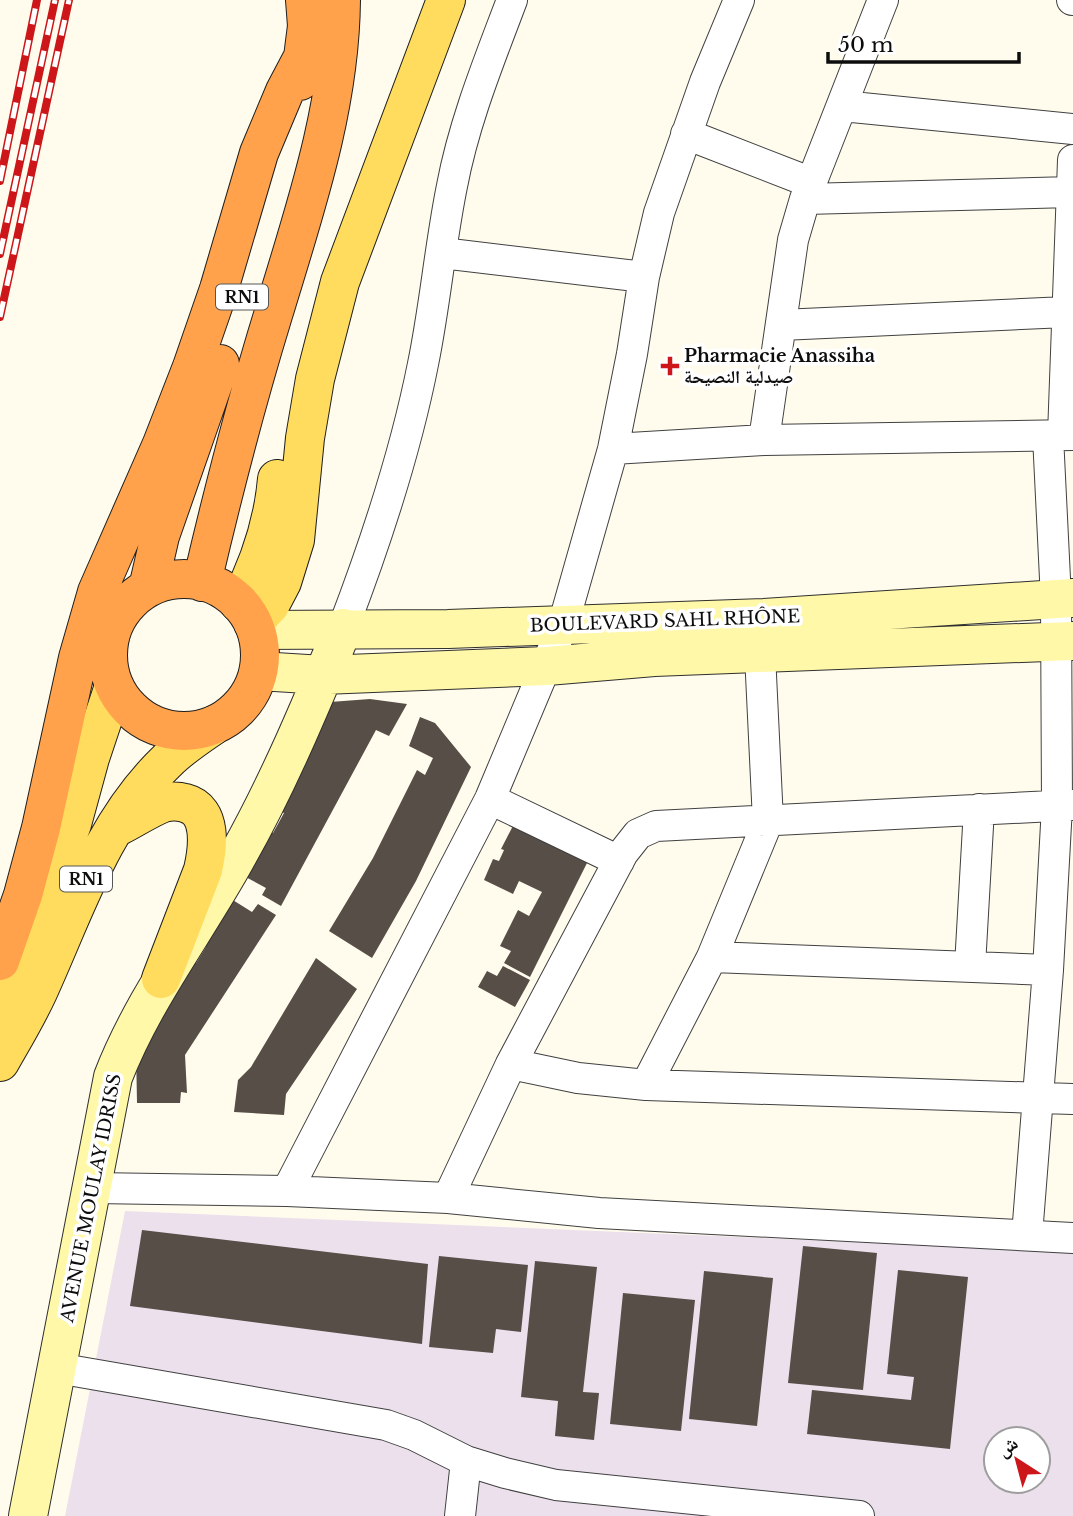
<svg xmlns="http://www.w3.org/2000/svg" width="1073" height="1516" font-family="'Libre Baskerville','Noto Naskh Arabic',serif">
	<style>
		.industrial { fill: #ece0ed; fill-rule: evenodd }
		.building { fill: #574e48 }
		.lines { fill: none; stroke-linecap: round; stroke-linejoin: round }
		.street-casing { stroke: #404040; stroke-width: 32 }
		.secondary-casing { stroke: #2f2f2f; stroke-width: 40 }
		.primary-casing { stroke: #1e1e1e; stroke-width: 40 }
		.highway-casing { stroke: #1e1e1e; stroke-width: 40 }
		.street { stroke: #fff; stroke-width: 30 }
		.secondary { stroke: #fff8a8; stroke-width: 38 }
		.primary { stroke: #ffdc5d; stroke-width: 38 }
		.highway { stroke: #ffa24b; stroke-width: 38 }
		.rail-casing { stroke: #cc161a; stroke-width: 8 }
		.rail { stroke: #fff; stroke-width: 5; stroke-dasharray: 16; stroke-linecap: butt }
		.poi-dot { fill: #cc161a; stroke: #fff; stroke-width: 2.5 }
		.labels { text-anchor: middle; stroke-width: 7; stroke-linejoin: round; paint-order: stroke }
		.shield { fill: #fff; stroke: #565656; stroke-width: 2 }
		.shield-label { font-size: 16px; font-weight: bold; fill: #0d0d0d }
		.poi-label { font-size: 18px; font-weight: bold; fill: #0d0d0d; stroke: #fff; text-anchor: start }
		.street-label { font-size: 18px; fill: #0d0d0d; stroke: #fff }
	</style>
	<rect width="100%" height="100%" fill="#fffced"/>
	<path class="industrial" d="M125 1211 1073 1251V1516H65ZM996 1439H1038V1481H996Z"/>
	<path class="building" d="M370 699 407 704 389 736 376 730 281 906 262 895 266 888 242 875 267 830 273 833 284 813 278 810 330 702Z
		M420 717 435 723 471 767 416 881 372 958 329 931 373 858 417 770 425 775 433 758 409 746Z
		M516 820 592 853 530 977 504 963 511 951 500 946 518 910 529 916 542 892 519 881 513 894 484 880 493 859 499 861 504 850 501 849Z
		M228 897 252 912 258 904 276 915 185 1055 187 1093 181 1092 180 1103H137L136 1050 189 960 196 963 206 947 199 943Z
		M316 958 357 989 286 1094 284 1115 234 1112 238 1080 251 1067Z
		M503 966 530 980 515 1007 478 987 487 971 497 976Z
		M142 1230 428 1264 422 1344 130 1306Z
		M803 1246 877 1253 863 1390 788 1383Z
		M439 1256 528 1265 521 1332 496 1329 493 1353 429 1347Z
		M535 1261 597 1267 583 1392 599 1393 594 1440 555 1436 558 1401 521 1397Z
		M898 1270 968 1277 950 1449 807 1434 812 1390 911 1400 914 1377 887 1374Z
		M704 1271 773 1278 757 1426 689 1419Z
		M623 1293 695 1300 681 1431 610 1424Z"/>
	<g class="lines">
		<defs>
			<path id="street" d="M1072 0H1073
				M842 106 1073 129
				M686 134 812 183
				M805 199 1071 192
				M442 253 644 277
				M781 325 1066 312
				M1063 435 1073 160
				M764 440 793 240 805 199 883 0
				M613 449 764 440 1073 435
				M343 628C376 542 405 455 423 364 435 306 440 245 452 186 464 122 489 61 512 0
				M490 799 619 861
				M712 957 1048 970
				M970 966 979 809
				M511 1064 578 1078 646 1085 1073 1099
				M646 1085 712 957 768 821 760 654
				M93 1188 287 1191 448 1198 599 1213 1073 1238
				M287 1191 490 799 563 625 613 449 632 354 644 277 659 213 705 82 739 0
				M448 1198 511 1064 623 853 638 834 656 826 1073 805
				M1027 1235 1048 970 1057 806 1056 599 1048 436
				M57 1368 386 1425 414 1435 466 1461 505 1473 556 1485 859 1516
				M460 1516 466 1461"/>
			<path id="secondary" d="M257 630 448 629 764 618 1073 598
				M259 671 323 675 547 666 654 657 1073 641
				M28 1516 113 1077C144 997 197 930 238 855 279 782 311 705 343 628"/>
			<path id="primary" d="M239 603C260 563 273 524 277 479
				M253 623 270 605 282 582 295 540 305 438 315 379 340 282 446 0
				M119 826C133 819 148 809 163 803 170 801 178 801 185 803 213 810 208 848 203 870L161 979
				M7 1016 28 936 72 824 90 758 114 686
				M0 1062C13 1039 27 1016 38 992 75 911 102 823 167 761 181 747 198 736 214 725"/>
			<path id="highway" d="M300 81 307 26 305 0
				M108 655a76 76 0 1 1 152 0a76 76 0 1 1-152 0Z
				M202 582C223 492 246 403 273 315 304 212 340 109 341 0
				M148 588 160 536 220 364
				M0 961 23 895 41 828 78 658 97 592 162 444 192 367 219 289 259 153 285 91 304 55"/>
		</defs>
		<use href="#street" class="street-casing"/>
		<use href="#secondary" class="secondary-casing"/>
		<use href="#primary" class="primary-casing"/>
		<use href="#highway" class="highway-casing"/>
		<use href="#street" class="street"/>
		<use href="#secondary" class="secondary"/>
		<use href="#primary" class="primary"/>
		<use href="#highway" class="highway"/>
		<defs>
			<path id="rail" d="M0 181 37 0
				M0 254 55 0
				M0 317 69 0"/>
		</defs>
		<use href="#rail" class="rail-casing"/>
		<use href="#rail" class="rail"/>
	</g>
	<path class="poi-dot" d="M666.5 355.5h7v7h7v7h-7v7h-7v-7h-7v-7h7z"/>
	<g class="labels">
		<g class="shield">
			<rect x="216" y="284.5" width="52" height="25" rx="5"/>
			<rect x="60" y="866.5" width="52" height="25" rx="5"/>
		</g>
		<g class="shield-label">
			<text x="242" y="303">RN1</text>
			<text x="86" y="885">RN1</text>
		</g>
		<g class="poi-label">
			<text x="684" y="362">Pharmacie Anassiha<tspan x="684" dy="21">صيدلية النصيحة</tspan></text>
		</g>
		<g class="street-label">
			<text transform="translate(665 621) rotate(-2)" y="6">BOULEVARD SAHL RHÔNE</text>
			<text transform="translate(91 1198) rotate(-79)" y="6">AVENUE MOULAY IDRISS</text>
		</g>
	</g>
	<g transform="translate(1017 1460) rotate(324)"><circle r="33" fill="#ffffff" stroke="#9e9e9e" stroke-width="2"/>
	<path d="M0-5L12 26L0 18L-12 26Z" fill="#cc161a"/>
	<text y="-10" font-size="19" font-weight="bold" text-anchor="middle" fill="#0d0d0d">ش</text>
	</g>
	<path d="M828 52v10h191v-10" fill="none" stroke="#0d0d0d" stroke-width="3.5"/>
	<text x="838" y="52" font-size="21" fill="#0d0d0d" stroke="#ffffff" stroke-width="5" paint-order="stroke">50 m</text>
</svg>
